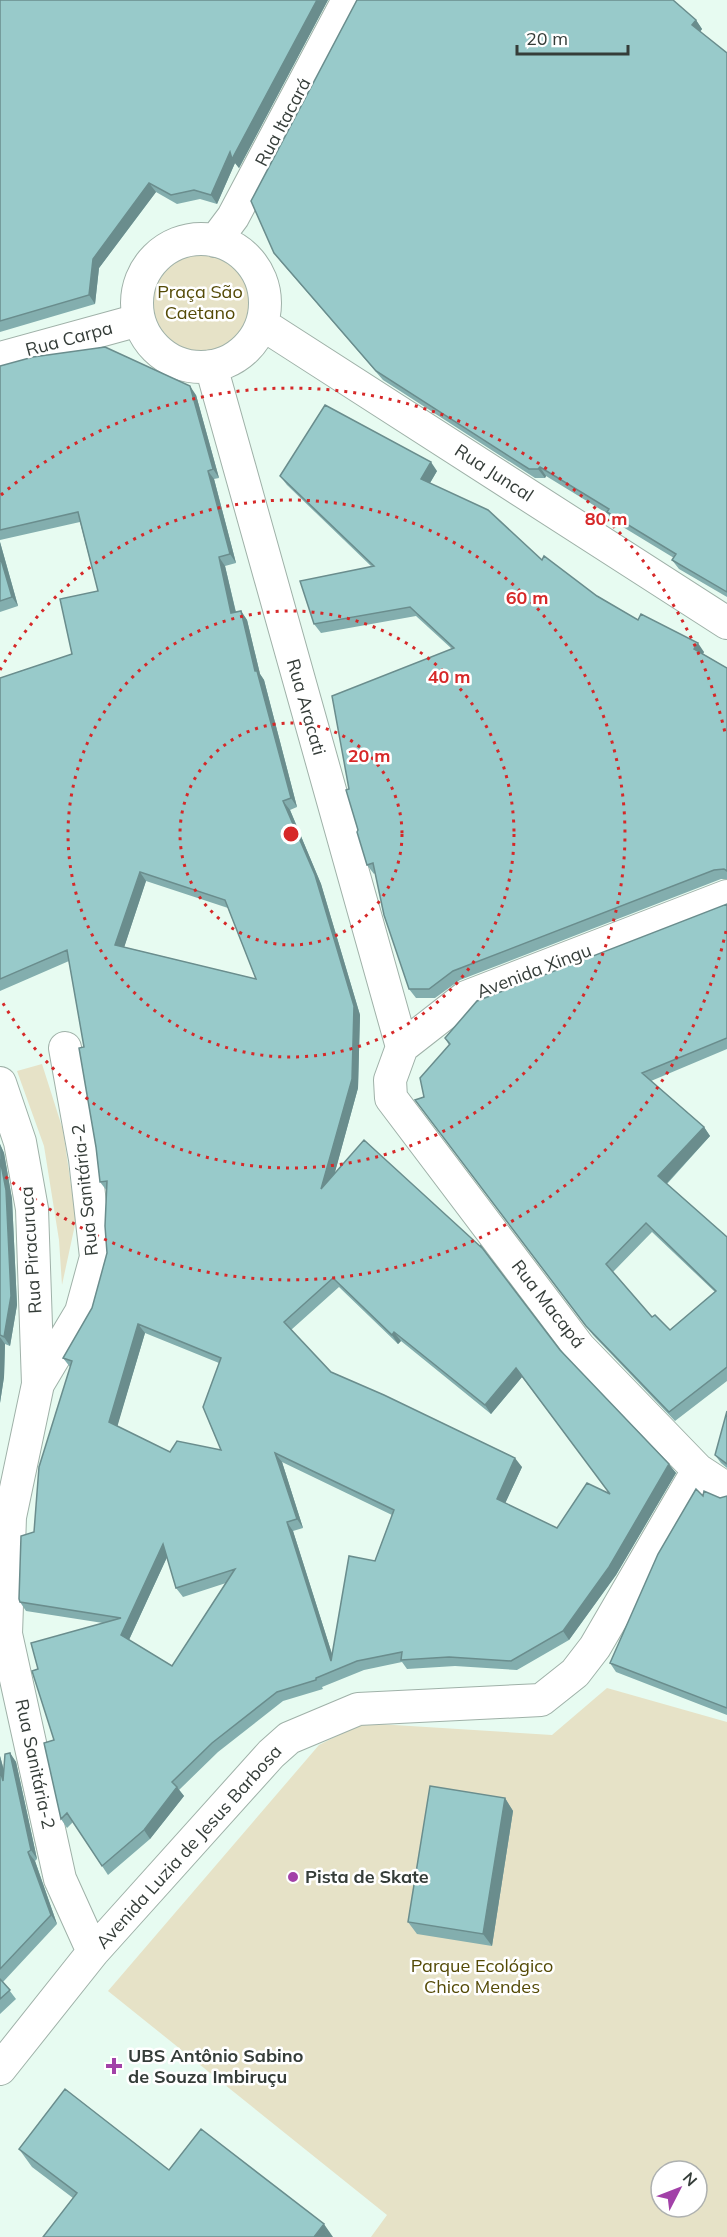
<svg xmlns="http://www.w3.org/2000/svg" width="727" height="2237" font-family="Mulish,sans-serif">
	<style>
		.green { fill: #e6e2c7; fill-rule: evenodd }
		.lines { fill: none; stroke-linecap: round; stroke-linejoin: round }
		.street-casing { stroke: #9fb1a8; stroke-width: 34 }
		.street { stroke: #fff; stroke-width: 32 }
		.wall { fill: #83aeae; fill-rule: evenodd }
		.shaded-wall { fill: #6a8d8d }
		.building { fill: #98caca; stroke: #6a8d8d; stroke-width: 1.5; fill-rule: evenodd }
		.ring { fill: none; stroke: #d62828; stroke-width: 3; stroke-dasharray: 3 6 }
		.poi-dot { fill: #a241a8; stroke: #fff; stroke-width: 2 }
		.labels { text-anchor: middle; stroke-width: 5; stroke-linejoin: round; paint-order: stroke }
		.street-label { font-size: 18px; fill: #353d39; stroke: #fff }
		.park-label { font-size: 18px; fill: #544a06; stroke: #fff }
		.poi-label { font-size: 18px; font-weight: bold; fill: #353d39; stroke: #fff; text-anchor: start }
		.centre { fill: #d62828; stroke: #fff; stroke-width: 3 }
		.ring-label { font-size: 18px; text-anchor: middle; font-weight: bold; fill: #d62828; stroke: #fff; stroke-width: 5; stroke-linejoin: round; paint-order: stroke }
	</style>
	<rect width="100%" height="100%" fill="#e7fbf1"/>
	<path class="green" d="M144 303a56 56 0 1 1 112 0a56 56 0 1 1-112 0Z
		M42 1064 63 1130 76 1220 62 1285 59 1240 44 1146 17 1071Z
		M607 1688 727 1722V2237H371L387 2215 108 1991 319 1745 362 1723 552 1735ZM661 2171H697V2207H661Z"/>
	<g class="lines">
		<defs>
			<path id="street" d="M137 303a64 64 0 1 1 128 0a64 64 0 1 1-128 0Z
				M215 241 233 217 348 0
				M262 324 727 623
				M0 358 139 320
				M211 366 402 1047
				M727 896 466 997 402 1047 390 1080 391 1098 579 1347 698 1470 727 1489
				M65 1048 85 1159 96 1257 81 1312 38 1384 10 1517 6 1634 60 1879 93 1952
				M0 1083 20 1142 32 1209 38 1384
				M0 2069 93 1952 271 1754 289 1738 358 1709 541 1700 575 1673 595 1647 698 1470"/>
		</defs>
		<use href="#street" class="street-casing"/>
		<use href="#street" class="street"/>
	</g>
	<path class="wall" d="M0 0H328L239 168 235 163 217 204 200 199 177 204 156 192 99 268 95 304 0 332Z
		M696 20 702 29 700 32 727 53V597L679 569 672 560 674 558 613 521 608 514 546 476 545 478H535L383 380 281 262 274 253Z
		M0 366 196 395 219 478 214 479 236 563 225 566 236 612 241 611 247 620 260 674 264 680 297 807 290 810 321 884 360 1015 358 1088 334 1175 560 1350 676 1473 616 1575 569 1640 517 1670 455 1666 407 1669 402 1662 364 1670 322 1687 323 1689 283 1701 218 1752 179 1790 184 1796 150 1839 108 1875 73 1822 67 1828 61 1819 54 1740 38 1669 103 1623 26 1611 20 1602 70 1367 63 1358 92 1308 107 1253V1191L100 1182 84 1047 69 961 0 991V678L72 654 98 591 80 522 0 540ZM146 881 228 908 256 979 124 947ZM339 1287 398 1344 401 1341 491 1414 522 1377 610 1493 557 1528 505 1503 522 1467 331 1372 291 1330ZM145 1333 219 1363 221 1450 170 1452 117 1426ZM282 1462 392 1515 375 1561 332 1654 293 1531 303 1528ZM167 1557 176 1588 183 1597 226 1583 172 1666 129 1640Z
		M437 471 430 483 542 560 597 596 638 620 704 652 703 654 727 668V879H721L460 980 435 998H416L409 989 375 873 374 874 367 865 349 789 452 649 416 616 321 633 314 624 371 566 287 485 280 476Z
		M0 542 18 606 0 612Z
		M727 904V1049L651 1081 704 1127 710 1136 667 1184 727 1237V1381L675 1421 593 1335 422 1109 424 1097 449 1045 445 1038ZM652 1232 715 1292 670 1330 652 1317 613 1272Z
		M0 1144 4 1153 12 1199 17 1305 10 1346 5 1344 4 1377 0 1403Z
		M727 1411V1468L721 1463 715 1455Z
		M703 1496 720 1498 727 1496V1715L616 1672 610 1663Z
		M10 1753 16 1762 37 1859 35 1861 57 1924 3 1982 16 1999 0 2014V1756L4 1770Z
		M505 1798 513 1811 492 1946 417 1934 408 1922Z
		M19 2149 169 2170 73 2198 32 2167Z"/>
	<path class="shaded-wall" d="M317 0H328L239 168 235 163 217 204 211 195 230 152Z
		M696 20 702 29 698 34 692 25Z
		M149 183 156 192 99 268 95 304 89 295 93 259Z
		M190 386 196 395 219 478 213 469Z
		M431 462 437 471 427 488 421 479Z
		M540 467 546 476 545 478 538 469Z
		M208 471 214 479 236 563 230 554Z
		M0 542 18 606 12 597 0 556Z
		M219 557 225 566 238 622 231 613Z
		M241 611 247 620 260 674 264 680 297 807 291 798 255 671Z
		M698 643 704 652 700 658 694 649Z
		M283 801 290 810 321 884 360 1015 358 1088 328 1198 321 1189Z
		M140 872 146 881 122 954 115 945Z
		M704 1127 710 1136 665 1185 658 1176Z
		M0 1144 4 1153 12 1199 17 1305 10 1346 4 1337Z
		M138 1324 145 1333 116 1431 109 1422Z
		M394 1332 401 1341 398 1344 392 1335Z
		M0 1337 5 1344 4 1377 0 1403Z
		M516 1368 522 1377 491 1414 485 1405Z
		M275 1453 282 1462 303 1528 297 1519Z
		M515 1458 522 1467 503 1508 497 1499Z
		M669 1464 676 1473 616 1575 569 1640 563 1631Z
		M287 1522 293 1531 337 1670 331 1661Z
		M163 1544 169 1553 127 1644 121 1635Z
		M10 1753 16 1762 37 1859 31 1850Z
		M0 1756 9 1790 3 1781 0 1770Z
		M177 1787 184 1796 150 1839 144 1830Z
		M505 1798 513 1811 492 1946 483 1934Z
		M28 1852 35 1861 57 1924 51 1915Z
		M324 2224 333 2237H314Z"/>
	<path class="building" d="M0 0H317L232 159 230 152 211 195 194 190 171 195 149 183 93 259 89 295 0 321Z
		M357 0H673L696 20 692 25 727 53V592L672 560 676 554 607 512 609 509 540 467 538 469H529L376 371 274 253 251 201Z
		M105 347 190 386 213 469 208 471 230 554 219 557 231 613 241 611 255 671H257L291 798 283 801 315 875 354 1006 352 1079 321 1189 364 1140 482 1248 480 1245 560 1350 669 1464 609 1567 563 1631 511 1661 449 1657 401 1660 402 1652 357 1661 316 1678V1680L277 1692 212 1743 172 1782 177 1787 144 1830 102 1866 67 1813 61 1819 44 1743 54 1740 32 1671 38 1669 31 1643 121 1618 20 1602 19 1599 21 1536 34 1532 39 1467 72 1361 63 1358 92 1308 107 1253 105 1226 107 1181 100 1182 96 1147 79 1048 84 1047 67 950 0 979V678L72 654 60 599 98 591 78 512 0 530V366L33 357ZM140 872 225 900 256 979 115 945ZM333 1278 392 1335 394 1332 485 1405 516 1368 610 1494 587 1483 557 1528 497 1499 515 1458 384 1395 331 1372 284 1322ZM138 1324 221 1358 203 1407 221 1450 177 1441 170 1452 109 1422ZM275 1453 394 1510 375 1561 349 1556 331 1661 287 1522 297 1519ZM163 1544 176 1588 235 1569 172 1666 121 1635Z
		M325 405 431 462 421 479 488 510 542 560 544 556 597 596 638 620 641 614 698 643 694 649 727 668V871L724 869 714 870 453 971 429 989H409L384 915 373 863 367 865 357 832 358 830 346 790 349 789 332 696 454 648 410 607 314 624 300 581 374 566 280 476Z
		M0 556 12 597 0 601Z
		M727 904V1038L642 1073 704 1127 658 1176 727 1237V1367L669 1412 586 1326 415 1100 424 1097 420 1078 450 1044 445 1038 477 1001ZM646 1223 716 1291 670 1330 655 1315 652 1317 606 1264Z
		M0 1159 6 1190 11 1296 4 1337 0 1335Z
		M727 1411V1464L715 1455Z
		M696 1489 703 1496 704 1491 720 1498 727 1496V1708L610 1663 658 1554Z
		M10 1753 31 1850 28 1852 51 1915 0 1969V1770L3 1781 5 1754Z
		M430 1786 505 1798 483 1934 408 1922Z
		M0 1979 10 1990 0 1999Z
		M65 2089 169 2170 201 2129 324 2224 314 2237H43L77 2193 19 2149Z"/>
	<g class="ring">
		<circle cx="291" cy="834" r="111"/>
		<circle cx="291" cy="834" r="223"/>
		<path d="M0 670A334 334 0 1 1 0 998"/>
		<path d="M726 931A446 446 0 0 1 1 1173M1 495A446 446 0 0 1 726 737"/>
	</g>
	<g class="poi-dot">
		<circle cx="293" cy="1877" r="6"/>
		<path d="M111 2057h6v6h6v6h-6v6h-6v-6h-6v-6h6z"/>
	</g>
	<g class="labels">
		<g class="street-label">
			<text transform="translate(283 122) rotate(-62)" y="6">Rua Itacará</text>
			<text transform="translate(69 339) rotate(-15)" y="6">Rua Carpa</text>
			<text transform="translate(494 473) rotate(33)" y="6">Rua Juncal</text>
			<text transform="translate(306 707) rotate(74)" y="6">Rua Aracati</text>
			<text transform="translate(534 971) rotate(-21)" y="6">Avenida Xingu</text>
			<text transform="translate(85 1190) rotate(-96)" y="6">Rua Sanitária-2</text>
			<text transform="translate(31 1250) rotate(-94)" y="6">Rua Piracuruca</text>
			<text transform="translate(548 1304) rotate(52)" y="6">Rua Macapá</text>
			<text transform="translate(35 1764) rotate(78)" y="6">Rua Sanitária-2</text>
			<text transform="translate(189 1847) rotate(-48)" y="6">Avenida Luzia de Jesus Barbosa</text>
		</g>
		<g class="park-label">
			<text x="200" y="298">Praça São<tspan x="200" dy="21">Caetano</tspan></text>
			<text x="482" y="1972">Parque Ecológico<tspan x="482" dy="21">Chico Mendes</tspan></text>
		</g>
		<g class="poi-label">
			<text x="305" y="1883">Pista de Skate</text>
			<text x="128" y="2062">UBS Antônio Sabino<tspan x="128" dy="21">de Souza Imbiruçu</tspan></text>
		</g>
	</g>
	<circle cx="291" cy="834" r="9" class="centre"/>
	<g class="ring-label">
		<text x="606" y="525">80 m</text>
		<text x="527" y="604">60 m</text>
		<text x="449" y="683">40 m</text>
		<text x="369" y="762">20 m</text>
	</g>
	<g transform="translate(679 2189) rotate(48)"><circle r="28" fill="#ffffff" stroke="#aeb1b0" stroke-width="1.5"/>
	<path d="M0-4.5L10 22L0 15L-10 22Z" fill="#a241a8"/>
	<text y="-9" font-size="16" font-weight="bold" text-anchor="middle" fill="#353d39">N</text>
	</g>
	<path d="M517 45v9h111v-9" fill="none" stroke="#353d39" stroke-width="3"/>
	<text x="526" y="45" font-size="18" fill="#353d39" stroke="#ffffff" stroke-width="4.5" paint-order="stroke">20 m</text>
</svg>
